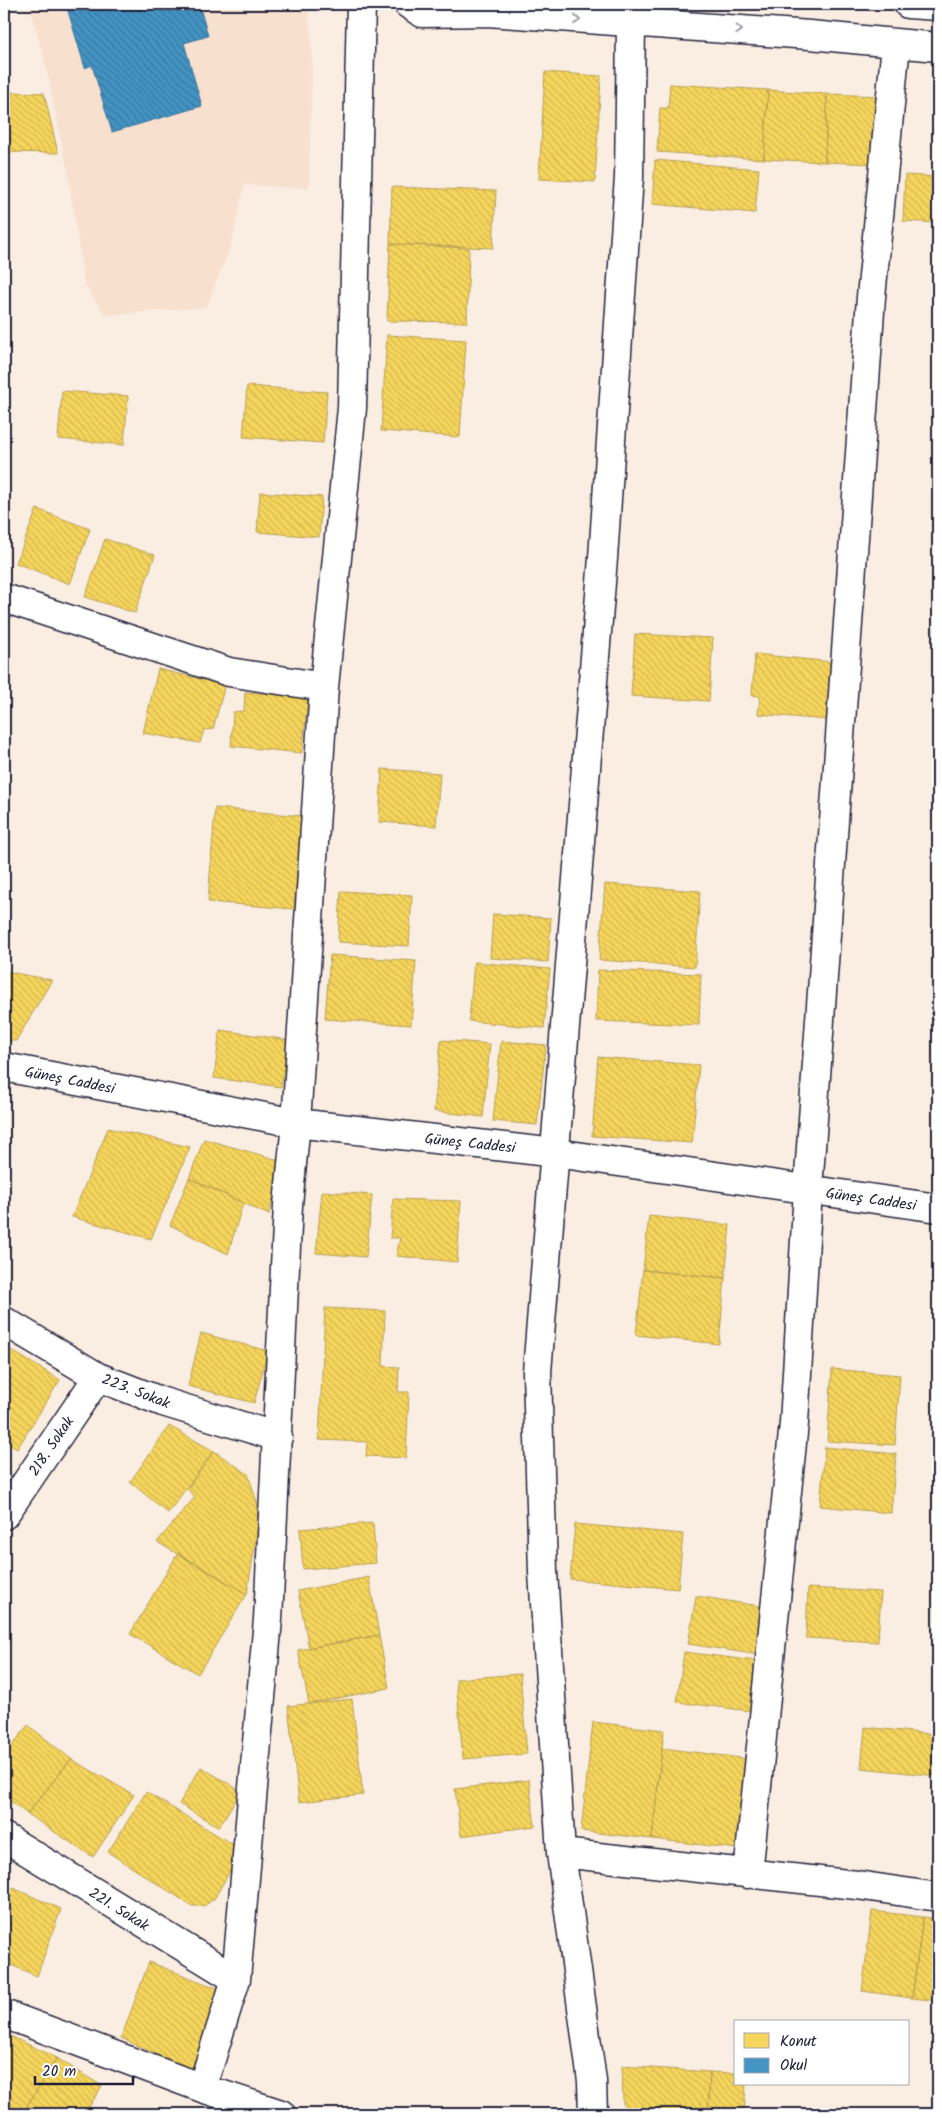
<svg xmlns="http://www.w3.org/2000/svg" width="942" height="2118" font-family="Kalam,sans-serif">
	<style>
		.built { fill: #f7e0ce }
		.homes { fill: url(#homes-back-hatch); stroke: #b69f52 }
		.schools { fill: url(#schools-back-hatch); stroke: #39719a }
		.lines { fill: none; stroke-linecap: round; stroke-linejoin: round }
		.minor-casing { stroke: #22223b; stroke-width: 31 }
		.minor { stroke: #fff; stroke-width: 28 }
		.oneway { stroke: #9c9ca7 }
		.labels { text-anchor: middle; stroke-width: 5; stroke-linejoin: round; paint-order: stroke }
		.street-label { font-size: 15px; fill: #22223b; stroke: #fff }
	</style>
	<defs>
		<pattern id="homes-back-hatch" width="6" height="6" patternUnits="userSpaceOnUse" patternTransform="scale(1.25)"><rect width="6" height="6" fill="#f6d55c"/><path d="M-1 5l2 2M0 0l6 6M5-1l2 2" fill="none" stroke="#d3b751"/></pattern>
		<pattern id="schools-back-hatch" width="6" height="6" patternUnits="userSpaceOnUse" patternTransform="scale(1.25)"><rect width="6" height="6" fill="#4393c3"/><path d="M-1 5l2 2M0 0l6 6M5-1l2 2" fill="none" stroke="#3878a0"/></pattern>
	</defs>
	<rect width="100%" height="100%" fill="#faede2"/>
	<filter id="ink" filterUnits="userSpaceOnUse"><feTurbulence type="fractalNoise" baseFrequency=".02" numOctaves="2"/><feDisplacementMap in="SourceGraphic" scale="10" xChannelSelector="R" yChannelSelector="G"/><feConvolveMatrix kernelMatrix="1 2 1 2 8 2 1 2 1" color-interpolation-filters="sRGB"/></filter>
	<g filter="url(#ink)">
		<path class="built" d="M29 4H308L312 49 309 188 245 185 230 248 206 307 106 315 84 284 69 178 45 62Z"/>
		<path class="homes" d="M545 72 601 76 595 182 539 179Z
			M670 84 768 90 764 159 657 152 660 108H668Z
			M768 90 827 94 825 162 764 159Z
			M4 92 44 93 58 153 4 152Z
			M827 94 880 96 878 164 825 162Z
			M655 160 759 169 755 213 652 204Z
			M905 175 938 177V223L903 221Z
			M392 187 496 191 493 248 390 244Z
			M390 244 469 248 467 322 387 321Z
			M387 335 466 340 460 437 381 431Z
			M247 386 327 392 323 443 243 437Z
			M62 391 128 396 124 445 58 439Z
			M260 492 322 497 319 537 257 532Z
			M37 509 90 529 70 584 16 563Z
			M105 539 155 555 135 613 85 597Z
			M635 634 713 638 709 701 631 696Z
			M755 654 832 662 827 720 758 714 760 696 752 695Z
			M158 669 225 685 213 729 204 730 200 743 143 733Z
			M245 692 308 697 302 753 231 746 233 712 244 711Z
			M382 769 440 773 436 826 379 822Z
			M215 808 302 816 294 909 208 902Z
			M605 884 700 891 695 967 599 960Z
			M341 891 412 895 409 946 338 942Z
			M493 914 551 918 548 962 490 958Z
			M330 955 416 961 411 1025 325 1019Z
			M474 962 550 969 544 1028 469 1021Z
			M598 970 701 974 699 1025 596 1021Z
			M4 971 52 980 16 1041 4 1040Z
			M220 1030 288 1040 281 1087 214 1078Z
			M441 1040 490 1044 483 1117 434 1111Z
			M501 1041 546 1045 537 1125 493 1121Z
			M598 1057 699 1065 692 1143 592 1136Z
			M108 1128 190 1147 151 1239 72 1217Z
			M204 1139 282 1161 269 1215 189 1178Z
			M189 1178 243 1203 228 1254 170 1225Z
			M322 1191 372 1195 366 1257 316 1253Z
			M393 1199 461 1201 457 1262 396 1256 400 1238H390Z
			M649 1216 730 1225 725 1278 643 1270Z
			M643 1270 725 1278 719 1344 636 1335Z
			M325 1308 385 1311 383 1366 399 1367 398 1392H409L406 1458 366 1456 367 1442 319 1440Z
			M201 1333 268 1351 254 1403 188 1386Z
			M4 1346 60 1380 17 1449 4 1441Z
			M832 1369 900 1375 895 1445 827 1441Z
			M169 1426 214 1451 168 1513 130 1482Z
			M825 1447 896 1454 891 1513 820 1506Z
			M214 1451 248 1474 257 1502 258 1527 247 1594 157 1542 195 1497 187 1489Z
			M373 1523 376 1563 303 1569 300 1529Z
			M575 1524 683 1534 678 1589 570 1579Z
			M178 1553 247 1594 198 1674 130 1634Z
			M369 1577 379 1635 309 1648 298 1591Z
			M808 1588 881 1592 878 1642 806 1638Z
			M696 1596 766 1607 759 1655 688 1644Z
			M379 1635 389 1688 309 1704 298 1650Z
			M684 1652 757 1661 750 1711 677 1702Z
			M520 1674 527 1754 463 1759 456 1679Z
			M352 1699 363 1795 299 1802 288 1706Z
			M593 1722 664 1730 652 1839 581 1831Z
			M28 1725 71 1759 27 1814 4 1796V1756Z
			M865 1727 938 1735V1776L861 1768Z
			M662 1748 749 1759 738 1849 652 1839Z
			M71 1759 134 1795 93 1857 27 1814Z
			M201 1767 241 1791 219 1827 179 1804Z
			M529 1780 535 1826 461 1836 455 1789Z
			M146 1792 237 1847 234 1864 214 1899 204 1906H192L108 1852Z
			M4 1884 61 1909 37 1976 4 1962Z
			M872 1911 923 1917 912 1998 862 1991Z
			M923 1917 938 1919V2001L912 1998Z
			M149 1962 222 1990 191 2070 121 2038Z
			M8 2035 57 2058 22 2114H4V2042Z
			M57 2058 102 2086 85 2114H22Z
			M622 2066 710 2072 708 2114H626L623 2103Z
			M710 2072 736 2073V2084H746L744 2114H708Z"/>
		<path class="schools" d="M66 4H199L208 36 184 43 202 106 112 132 92 65 85 68Z"/>
		<g class="lines">
			<defs>
				<path id="minor" d="M408 4 422 13 487 12 810 35 938 47
					M908 4 938 6
					M4 598 229 672 324 687
					M4 1067 296 1123 556 1153 938 1208
					M4 1321 98 1377 163 1402 278 1437
					M4 1515 98 1377
					M4 1837 236 1979
					M561 1853 857 1885 938 1897
					M748 1874 794 1423 808 1190 871 297 896 44
					M4 2014 202 2088 281 2114
					M202 2088 236 1979 268 1619 288 1205 296 1123 324 687 352 408 361 4
					M593 2114 592 2081 561 1853 543 1572 537 1372 603 558 629 177 631 24"/>
			</defs>
			<use href="#minor" class="minor-casing"/>
			<use href="#minor" class="minor"/>
		</g>
		<defs><path id="oneway-chevron" d="M-2-3.5L2.5 0L-2 3.5" fill="none" stroke-width="1.6" stroke-linecap="round" stroke-linejoin="round" transform="scale(1.25)"/></defs>
		<g class="oneway">
			<use href="#oneway-chevron" transform="translate(577 20) rotate(5)"/>
			<use href="#oneway-chevron" transform="translate(739 30) rotate(3)"/>
		</g>
	</g>
	<g class="labels">
		<g class="street-label">
			<text transform="translate(70 1080) rotate(11)" y="5">Güneş Caddesi</text>
			<text transform="translate(470 1143) rotate(6)" y="5">Güneş Caddesi</text>
			<text transform="translate(871 1199) rotate(8)" y="5">Güneş Caddesi</text>
			<text transform="translate(136 1391) rotate(21)" y="5">223. Sokak</text>
			<text transform="translate(51 1446) rotate(-56)" y="5">218. Sokak</text>
			<text transform="translate(119 1909) rotate(32)" y="5">221. Sokak</text>
		</g>
	</g>
	<rect width="942" height="2118" fill="none" stroke="#fff" stroke-width="20"/>
	<rect x="10" y="10" width="922" height="2098" fill="none" stroke="#22223b" stroke-width="2" filter="url(#ink)"/>
	<rect x="734" y="2020" width="175" height="65" fill="#ffffff" stroke="#a7a7b1"/>
	<rect x="744" y="2033" width="25" height="15" fill="#f6d55c" stroke="#a7a7b1"/>
	<text x="780" y="2046" font-size="15" fill="#22223b">Konut</text>
	<rect x="744" y="2058" width="25" height="15" fill="#4393c3" stroke="#a7a7b1"/>
	<text x="780" y="2070" font-size="15" fill="#22223b">Okul</text>
	<path d="M35 2076v8h98v-8" fill="none" stroke="#22223b" stroke-width="2.5"/>
	<text x="42" y="2076" font-size="15" fill="#22223b" stroke="#ffffff" stroke-width="4" paint-order="stroke">20 m</text>
</svg>
